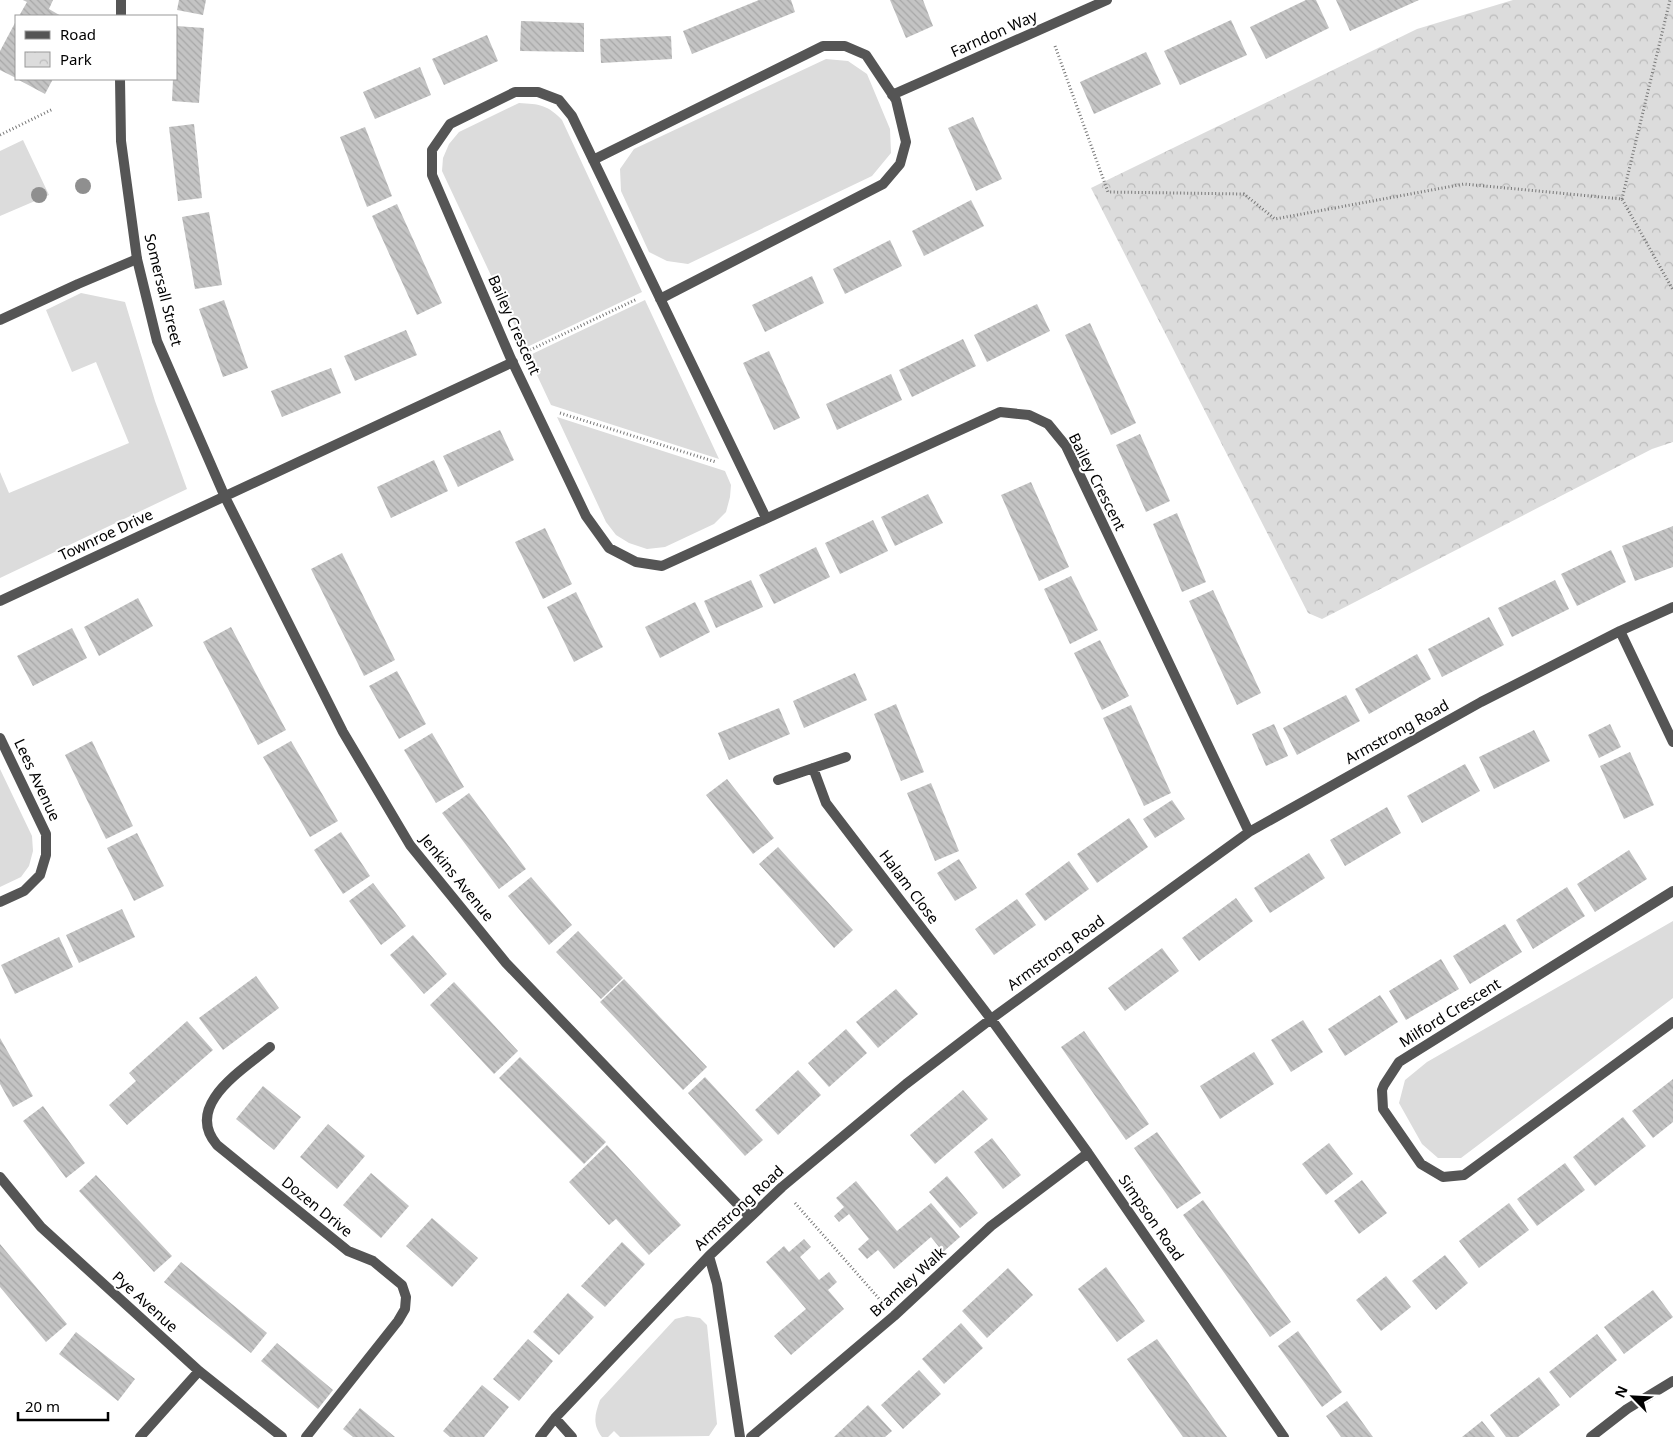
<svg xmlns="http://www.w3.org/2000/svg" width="1673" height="1437" font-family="'Noto Sans',sans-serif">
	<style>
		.grass { fill: #dcdcdc }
		.park { fill: url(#park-crowns) }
		.building { fill: url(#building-back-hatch) }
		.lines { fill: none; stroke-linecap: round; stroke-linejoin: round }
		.path { stroke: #777; stroke-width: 3; stroke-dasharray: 1 2.5; stroke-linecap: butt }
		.service { stroke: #555; stroke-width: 10 }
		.minor { stroke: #555; stroke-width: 10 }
		.tree { fill: #8f8f8f }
		.labels { text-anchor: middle; stroke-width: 4; stroke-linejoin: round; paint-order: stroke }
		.street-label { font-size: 15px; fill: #000; stroke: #fff }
	</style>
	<defs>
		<pattern id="park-crowns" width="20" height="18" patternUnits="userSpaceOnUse" patternTransform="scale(1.25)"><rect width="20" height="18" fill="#dcdcdc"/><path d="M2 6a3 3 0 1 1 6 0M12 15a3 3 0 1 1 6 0" fill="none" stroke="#bbb"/></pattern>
		<pattern id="building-back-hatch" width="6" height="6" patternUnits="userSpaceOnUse" patternTransform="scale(1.25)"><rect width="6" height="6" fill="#c4c4c4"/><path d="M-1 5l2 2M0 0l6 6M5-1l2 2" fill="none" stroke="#a7a7a7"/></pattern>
	</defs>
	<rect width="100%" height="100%" fill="#fff"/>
	<path class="grass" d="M826 59 848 61 867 74 890 129 891 153 872 176 688 264 667 261 649 252 621 191 620 169 634 149Z
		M519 103C539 104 548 105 562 120L642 292 525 348 442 171 443 158 449 144 459 132Z
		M23 140 49 195 0 216V151Z
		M81 293 125 302 155 401 187 489 0 578V472L9 493 129 443 96 362 72 372 46 310Z
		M645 300 719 459 551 405 528 356Z
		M557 417 725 471 731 485 730 497 726 512 714 524 665 547 647 549 629 543 616 535 606 522Z
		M0 769 32 836 33 851 29 866 21 877 0 887Z
		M1673 921V998L1461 1158H1438L1422 1144 1399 1103 1405 1080 1427 1062Z
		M687 1316 700 1318 707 1325 717 1424 709 1436 620 1437 614 1431 608 1437H602C592 1424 595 1414 600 1400L675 1319Z"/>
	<path class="park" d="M1513 0H1673V442L1652 449 1322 619 1308 613 1091 188 1417 29Z"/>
	<path class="building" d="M23 0H53L49 9 61 16H19L27 2Z
		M179 0H206L203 15 177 10Z
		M759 0H791L795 12 692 54 683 31Z
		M890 0H923L933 26 906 38Z
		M1306 0H1316L1329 28 1266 59 1250 27Z
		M1336 0H1419L1350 31Z
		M1231 20 1247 55 1180 85 1164 51Z
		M16 21V78L0 70V51Z
		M521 21 584 23V52L520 51Z
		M176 26 204 28 199 103 172 101 173 79H176Z
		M487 35 498 61 444 85 432 59Z
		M671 36 672 59 601 63 600 39Z
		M1146 52 1161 84 1094 114 1080 82Z
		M420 67 431 95 375 119 363 92Z
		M17 79H53L45 94Z
		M973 117 1002 179 976 191 948 128Z
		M194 124 202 198 178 201 169 127Z
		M365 127 392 196 367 207 340 137Z
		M971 200 984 226 924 256 912 231Z
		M397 204 442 303 417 315 372 216Z
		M209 212 222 285 195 289 182 217Z
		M890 240 902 266 845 294 833 269Z
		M812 276 824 303 765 332 752 305Z
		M224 300 248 368 223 377 199 309Z
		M1037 304 1050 331 987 362 974 335Z
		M1090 323 1136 423 1111 435 1065 335Z
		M406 330 417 355 355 381 344 356Z
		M963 339 976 366 912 397 899 370Z
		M769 351 800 418 774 430 743 363Z
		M331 368 341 393 282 417 271 391Z
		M891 374 902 400 837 430 826 404Z
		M500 430 514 460 458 487 443 456Z
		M1140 434 1170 501 1146 512 1116 445Z
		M434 460 448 491 391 518 377 487Z
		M1031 482 1069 567 1039 581 1001 495Z
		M928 494 943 523 895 546 881 517Z
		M1177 513 1206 582 1182 592 1153 524Z
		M873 520 888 551 840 574 825 543Z
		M1673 526V567L1635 581 1622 546Z
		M545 528 572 584 543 599 515 542Z
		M816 547 830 577 774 604 759 575Z
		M1611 550 1626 582 1577 606 1561 574Z
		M342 553 395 660 364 676 311 569Z
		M1071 576 1098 630 1070 644 1044 589Z
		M751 580 763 607 716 628 704 601Z
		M1555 580 1569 609 1512 637 1498 608Z
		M1213 590 1261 693 1237 705 1189 601Z
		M576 592 603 647 574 662 547 607Z
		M138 598 153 626 99 656 84 627Z
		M695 602 710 632 660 658 645 627Z
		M1489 617 1504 645 1442 677 1428 649Z
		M231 627 286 730 258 745 203 642Z
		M72 628 87 658 33 686 17 656Z
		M1100 640 1129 696 1102 710 1074 653Z
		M1417 654 1431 679 1369 714 1355 689Z
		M397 671 426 724 399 739 369 686Z
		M855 673 867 700 804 728 793 701Z
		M1346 695 1360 721 1297 755 1283 728Z
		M896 704 924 772 901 781 874 714Z
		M1131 705 1171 793 1144 806 1103 718Z
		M779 708 790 734 729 760 718 733Z
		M1274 724 1288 756 1266 766 1252 734Z
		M1610 724 1621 747 1599 758 1588 735Z
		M1534 730 1550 761 1494 789 1479 757Z
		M432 733 464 787 436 803 404 750Z
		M92 741 133 826 106 839 65 755Z
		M291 741 338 821 310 837 263 757Z
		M1630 752 1654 805 1624 819 1600 766Z
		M1465 764 1480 791 1422 823 1407 796Z
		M727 779 774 838 753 854 706 795Z
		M931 783 959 851 935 861 907 793Z
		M469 793 526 869 499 889 442 813Z
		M1172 800 1185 819 1155 838 1143 819Z
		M1387 807 1401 833 1345 866 1330 840Z
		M1129 818 1148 847 1097 883 1077 854Z
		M341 832 370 876 343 894 314 850Z
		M137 833 164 886 134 901 107 848Z
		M778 847 853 930 834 948 759 864Z
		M1629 850 1647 879 1595 912 1577 884Z
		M1309 853 1325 878 1270 913 1254 888Z
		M959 859 977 888 955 901 937 873Z
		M1069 861 1089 889 1045 921 1025 894Z
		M531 877 572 925 549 945 508 896Z
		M373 883 406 926 381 945 349 901Z
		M1567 887 1585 916 1533 949 1516 920Z
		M1236 898 1253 921 1199 961 1182 938Z
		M1017 899 1036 925 994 955 975 929Z
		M122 909 135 937 79 963 66 935Z
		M1505 924 1522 952 1470 984 1453 956Z
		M578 931 623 978 601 999 556 952Z
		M413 935 447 974 424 994 390 955Z
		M59 937 73 967 15 994 1 965Z
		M1162 948 1179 971 1125 1011 1108 988Z
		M1441 959 1459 989 1406 1020 1389 991Z
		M256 976 279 1008 223 1050 199 1018Z
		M624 979 707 1067 683 1090 600 1002Z
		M454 982 518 1051 494 1074 430 1005Z
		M896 989 918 1014 878 1048 856 1022Z
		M1380 995 1398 1022 1345 1056 1328 1029Z
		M1303 1020 1323 1052 1291 1072 1271 1040Z
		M187 1021 213 1050 127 1125 109 1105 136 1081 129 1073Z
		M846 1029 867 1053 829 1087 808 1063Z
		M1084 1031 1149 1124 1126 1140 1061 1047Z
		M0 1038 33 1096 13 1107 0 1084Z
		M1254 1052 1274 1084 1220 1119 1200 1086Z
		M520 1057 606 1142 584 1164 499 1078Z
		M798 1070 821 1095 778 1135 755 1110Z
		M705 1077 763 1140 745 1156 688 1093Z
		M1673 1079V1122L1653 1138 1632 1111Z
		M263 1086 301 1117 274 1150 236 1119Z
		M963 1090 988 1119 935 1164 910 1135Z
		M43 1106 85 1163 66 1178 23 1121Z
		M1623 1117 1646 1146 1595 1186 1573 1157Z
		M328 1124 365 1156 337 1189 300 1157Z
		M1157 1132 1201 1193 1177 1209 1134 1148Z
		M992 1138 1021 1175 1003 1189 974 1152Z
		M1329 1143 1353 1174 1326 1195 1302 1164Z
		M607 1145 681 1225 649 1255 616 1219 609 1225 569 1182Z
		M1565 1163 1585 1190 1537 1226 1517 1199Z
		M371 1173 409 1206 381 1238 343 1205Z
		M96 1175 172 1256 154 1272 79 1191Z
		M947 1176 978 1213 960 1228 929 1192Z
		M1362 1180 1387 1213 1359 1234 1334 1201Z
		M856 1181 897 1231 931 1203 960 1237 943 1252 931 1237 894 1269 878 1250 867 1259 858 1249 869 1239 849 1214 839 1222 834 1216 844 1207 836 1198Z
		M1203 1200 1291 1322 1270 1337 1183 1215Z
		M1509 1203 1529 1230 1479 1268 1459 1241Z
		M432 1218 478 1258 452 1287 406 1246Z
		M804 1239 811 1247 800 1257 819 1280 829 1272 837 1282 828 1290 844 1309 791 1355 774 1336 806 1309 766 1262 784 1246 789 1252Z
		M622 1242 645 1264 605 1307 581 1286Z
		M0 1244 67 1324 46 1342 0 1287Z
		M1445 1255 1468 1283 1436 1310 1412 1281Z
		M181 1262 267 1333 251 1353 164 1282Z
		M1106 1267 1145 1321 1117 1342 1078 1289Z
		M1008 1268 1033 1295 987 1338 962 1311Z
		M1386 1276 1411 1307 1381 1331 1356 1300Z
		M1653 1290 1673 1317 1624 1354 1604 1327Z
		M568 1293 594 1317 559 1355 533 1332Z
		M961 1323 983 1348 944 1384 922 1359Z
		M1298 1331 1342 1392 1322 1407 1278 1346Z
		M76 1332 135 1379 118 1401 59 1354Z
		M1597 1334 1617 1360 1570 1398 1549 1372Z
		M528 1339 553 1361 519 1401 493 1379Z
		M1157 1339 1227 1437H1183L1127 1359Z
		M277 1343 333 1390 318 1409 261 1361Z
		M919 1370 941 1394 903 1429 881 1405Z
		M1539 1377 1560 1405 1518 1437H1506L1490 1415Z
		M482 1385 509 1407 484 1437H450L443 1431Z
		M1347 1401 1373 1437H1341L1326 1416Z
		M868 1405 892 1431 885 1437H834Z
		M360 1408 395 1437H353L343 1429Z
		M1482 1421 1495 1437H1462Z"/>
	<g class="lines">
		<path class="path" d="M1055 46 1108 192 1244 194 1275 219 1464 184 1622 199 1673 290
			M0 135 53 109
			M1622 199 1670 0
			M530 350 637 299
			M560 413 716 462
			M795 1203 882 1302"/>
		<path class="service" d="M0 320 78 284 137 259"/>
		<path class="minor" d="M121 16V0
			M120 79 121 141 137 259 157 341 225 497 343 732 410 845 506 963 750 1217
			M892 95 1107 0
			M593 160 823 46H845L866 55 896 100 906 142 900 164 883 184 660 299
			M766 518 572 116 559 100 538 92H515L450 124 432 150V175L511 359 586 516 609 548 636 562 662 566 1000 412 1029 415 1048 424 1066 446 1249 832
			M0 601 513 362
			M1620 631 1673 742
			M0 738 46 834V855L40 875 24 891 0 902
			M813 768 826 803 991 1019 1088 1153 1284 1437
			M778 780 846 757
			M1673 891 1399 1062 1384 1085 1382 1090 1383 1109 1421 1164 1443 1177 1464 1175 1673 1022
			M270 1047C243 1070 183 1105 217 1145L348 1251 373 1261 402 1285 406 1297 405 1309 398 1321 306 1437
			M0 1177 41 1227 199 1371 282 1437
			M709 1256 717 1284 740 1437
			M555 1418 572 1437
			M140 1437 199 1371
			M540 1437 555 1418 709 1256 782 1187 906 1084 991 1019 1249 832 1481 702 1620 631 1673 607
			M751 1437 894 1316 991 1226 1088 1153
			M1591 1437 1627 1409 1673 1381"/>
	</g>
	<g class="tree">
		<circle cx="83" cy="186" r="8"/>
		<circle cx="39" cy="195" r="8"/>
	</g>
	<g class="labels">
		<g class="street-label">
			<text transform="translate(994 34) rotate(-24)" y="5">Farndon Way</text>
			<text transform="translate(163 290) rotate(76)" y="5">Somersall Street</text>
			<text transform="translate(514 325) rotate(66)" y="5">Bailey Crescent</text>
			<text transform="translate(1097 482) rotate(63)" y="5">Bailey Crescent</text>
			<text transform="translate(106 535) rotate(-25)" y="5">Townroe Drive</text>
			<text transform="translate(1397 732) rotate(-29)" y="5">Armstrong Road</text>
			<text transform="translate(37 780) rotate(65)" y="5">Lees Avenue</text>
			<text transform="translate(457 878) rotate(51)" y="5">Jenkins Avenue</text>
			<text transform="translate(909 887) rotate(53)" y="5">Halam Close</text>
			<text transform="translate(1056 953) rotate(-36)" y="5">Armstrong Road</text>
			<text transform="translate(1450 1013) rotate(-32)" y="5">Milford Crescent</text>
			<text transform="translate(317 1207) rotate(39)" y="5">Dozen Drive</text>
			<text transform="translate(739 1208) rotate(-43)" y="5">Armstrong Road</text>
			<text transform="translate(1151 1218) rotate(55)" y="5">Simpson Road</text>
			<text transform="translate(908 1282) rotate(-42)" y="5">Bramley Walk</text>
			<text transform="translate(145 1302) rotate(42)" y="5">Pye Avenue</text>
		</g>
	</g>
	<rect x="15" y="15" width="162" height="65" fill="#ffffff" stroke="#999999"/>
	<rect x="25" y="31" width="25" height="8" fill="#555555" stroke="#999999"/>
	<text x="60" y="40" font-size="15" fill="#000000">Road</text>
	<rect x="25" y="52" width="25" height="15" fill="url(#park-crowns)" stroke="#999999"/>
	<text x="60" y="65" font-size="15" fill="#000000">Park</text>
	<g transform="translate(1633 1397) rotate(294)" stroke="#ffffff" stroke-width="4" paint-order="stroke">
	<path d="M0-4L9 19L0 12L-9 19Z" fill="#000000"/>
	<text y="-8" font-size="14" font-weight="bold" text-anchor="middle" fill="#000000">N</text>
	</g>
	<path d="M18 1412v8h90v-8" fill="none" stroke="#000000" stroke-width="2.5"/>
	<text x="25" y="1412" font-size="15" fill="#000000" stroke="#ffffff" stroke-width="4" paint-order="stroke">20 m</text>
</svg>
